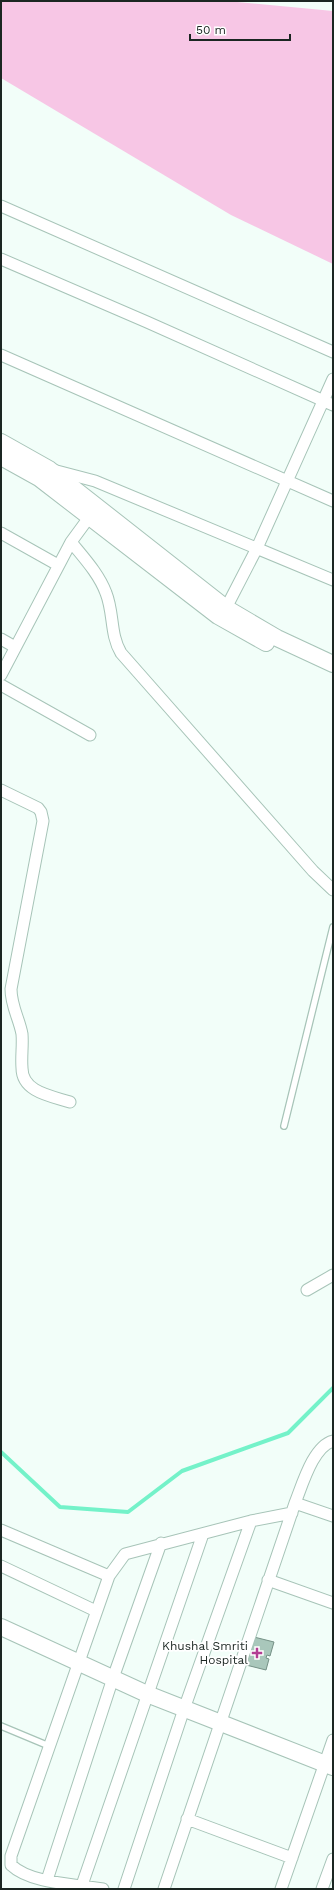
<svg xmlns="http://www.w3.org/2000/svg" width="334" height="1890" font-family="'Work Sans',sans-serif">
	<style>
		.green { fill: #f7c6e5 }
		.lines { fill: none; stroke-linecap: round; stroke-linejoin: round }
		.stream { stroke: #74f2c9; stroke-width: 4 }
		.building { fill: #a9c7bb; stroke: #759186 }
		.lane-casing { stroke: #a7c4b8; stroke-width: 8 }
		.street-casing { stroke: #a7c4b8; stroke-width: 13 }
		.secondary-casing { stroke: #a7c4b8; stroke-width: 18 }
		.lane { stroke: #fff; stroke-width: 5.5 }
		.street { stroke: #fff; stroke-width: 11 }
		.secondary { stroke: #fff; stroke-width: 16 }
		.poi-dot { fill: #b33d93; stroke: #fff; stroke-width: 1.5 }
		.labels { text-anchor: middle; stroke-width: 3.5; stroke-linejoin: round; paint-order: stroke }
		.poi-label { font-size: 12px; fill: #1b2622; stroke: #fff; text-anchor: end }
	</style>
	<rect width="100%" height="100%" fill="#f2fef9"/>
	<path class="green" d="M1 1H226L333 11V264L231 215 1 78Z"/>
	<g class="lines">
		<path class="stream" d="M1 1452 60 1507 128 1512 182 1471 288 1433 333 1388"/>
	</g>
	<path class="building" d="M250 1636 274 1642 270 1656 267 1655 266 1658 269 1659 266 1670 242 1664Z"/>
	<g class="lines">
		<defs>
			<path id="lane" d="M284 1126 333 927
				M1 1726 49 1746"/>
			<path id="street" d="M1 206 333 352
				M1 259 147 322 333 405
				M1 355 333 501
				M53 470 95 481 333 580
				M1 533 58 565
				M71 542C84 558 99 574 106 593 114 613 110 635 121 653L313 871 333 890
				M221 613 226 608 257 548 333 379
				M1 639 15 647
				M1 675 71 542 93 512
				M1 685 90 735
				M1 790 38 808 41 812 43 821 11 989C11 1006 19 1018 22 1034 23 1046 21 1056 22 1068 22 1092 51 1096 70 1102
				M307 1290 333 1275
				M295 1503 333 1516
				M1 1530 109 1576
				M1 1566 96 1611
				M268 1580 333 1603
				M187 1819 292 1858
				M47 1880 113 1678 161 1543
				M82 1885 203 1534
				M103 1889C76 1884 31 1884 11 1865V1856L109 1576 125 1554 251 1521 292 1513
				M124 1889 184 1709 251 1521
				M164 1889 295 1503C302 1486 313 1446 333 1441
				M281 1889 333 1740
				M322 1889 333 1859"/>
			<path id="secondary" d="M1 442 49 469 226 608 277 638 333 664
				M1 457 39 478 218 616 266 643
				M1 1627 147 1694 333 1767"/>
		</defs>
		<use href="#lane" class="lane-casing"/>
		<use href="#street" class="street-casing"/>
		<use href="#secondary" class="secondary-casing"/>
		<use href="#lane" class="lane"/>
		<use href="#street" class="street"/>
		<use href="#secondary" class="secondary"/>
	</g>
	<path class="poi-dot" d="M255 1647h4v4h4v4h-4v4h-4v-4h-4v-4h4z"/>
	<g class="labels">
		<g class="poi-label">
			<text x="248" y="1650">Khushal Smriti<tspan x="248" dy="14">Hospital</tspan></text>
		</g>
	</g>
	<rect width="334" height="1890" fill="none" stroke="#1b2622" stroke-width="4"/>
	<path d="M190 34v6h100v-6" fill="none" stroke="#1b2622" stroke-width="2"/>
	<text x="196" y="34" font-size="12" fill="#1b2622" stroke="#ffffff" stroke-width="3" paint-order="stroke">50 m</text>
</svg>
